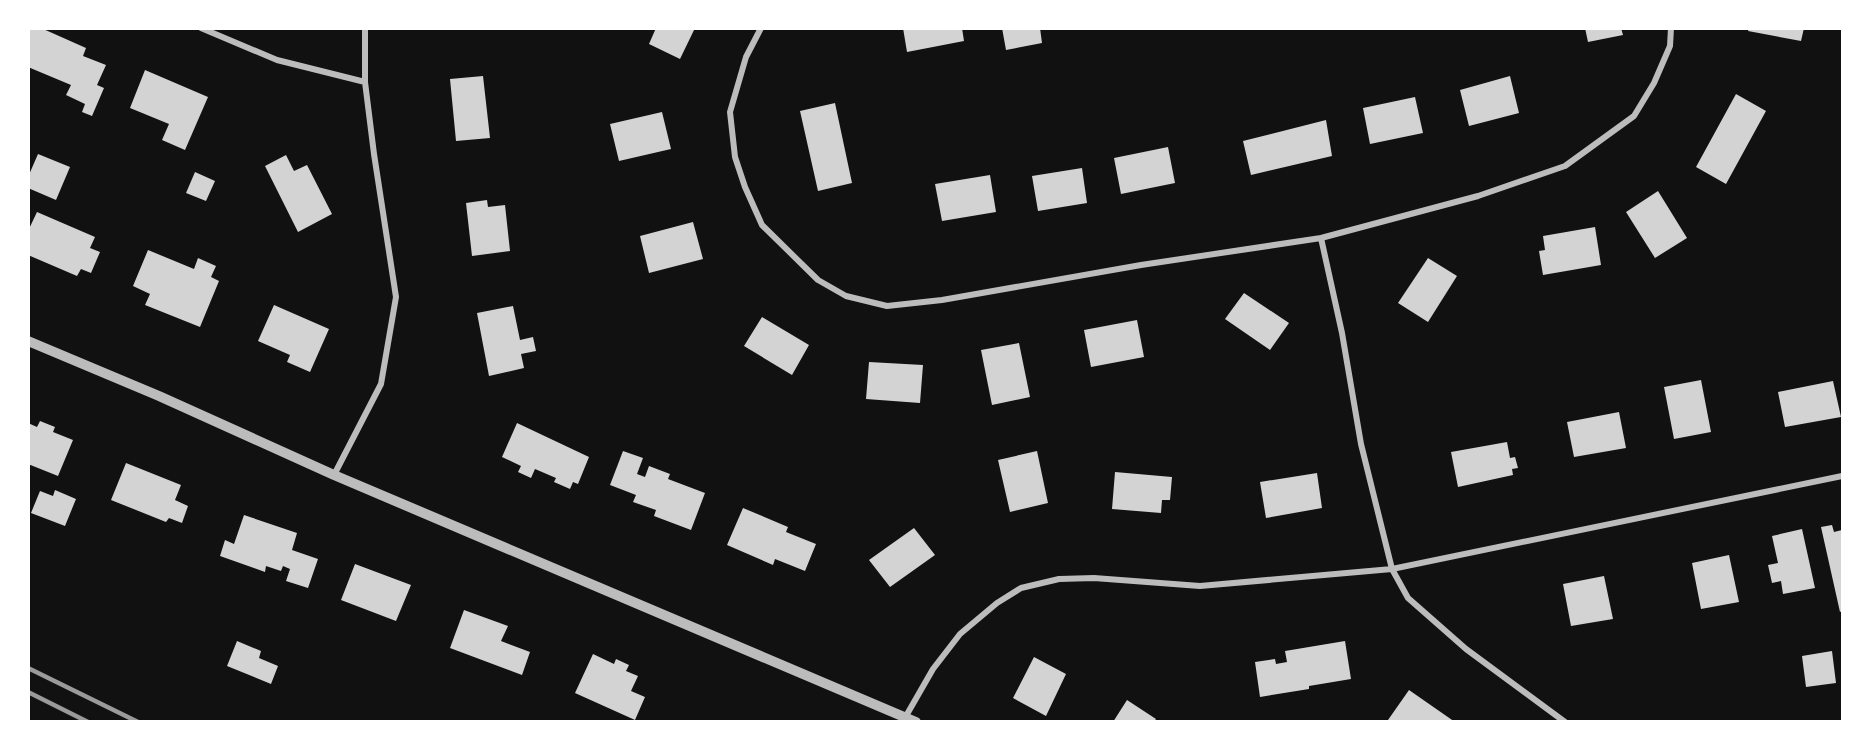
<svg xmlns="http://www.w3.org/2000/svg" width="1871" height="750" font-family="Karla,sans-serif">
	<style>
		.building { fill: #d3d3d3 }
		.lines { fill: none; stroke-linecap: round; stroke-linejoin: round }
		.minor { stroke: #bcbcbc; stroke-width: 6 }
		.tertiary { stroke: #bcbcbc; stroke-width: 10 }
		.rail { stroke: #9a9a9a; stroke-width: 4.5 }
	</style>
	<rect width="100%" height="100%" fill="#111"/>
	<path class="building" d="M29 28H41L86 48 83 56 106 65 97 85 104 88 92 116 82 112 85 104 66 95 71 85 28 67Z
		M656 28H695L680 59 649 44Z
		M903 28H962L964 41 907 52Z
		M1002 28H1040L1042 43 1006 50Z
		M1585 28H1621L1623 35 1588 42Z
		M1749 28H1804L1801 41 1748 31Z
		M145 70 208 97 185 150 162 140 169 124 130 108Z
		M483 76 490 138 456 141 450 79Z
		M1510 76 1519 113 1469 126 1460 90Z
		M1736 94 1766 111 1726 184 1696 167Z
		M1415 97 1423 133 1370 144 1363 108Z
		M835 103 852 183 818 191 800 111Z
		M662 112 671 149 619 161 610 124Z
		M1326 120 1332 156 1251 175 1243 141Z
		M1168 147 1175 183 1121 194 1114 158Z
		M38 154 70 167 56 200 28 188V177Z
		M286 155 294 171 307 165 332 214 298 232 265 166Z
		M1082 168 1087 203 1038 211 1032 176Z
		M195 172 215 181 206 201 186 193Z
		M990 175 996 212 942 221 935 184Z
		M1658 191 1687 238 1655 258 1626 212Z
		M487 200 488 207 505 205 510 251 472 256 466 203Z
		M37 212 95 237 90 248 100 252 91 273 81 269 77 276 28 255V231Z
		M693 222 703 259 649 273 640 236Z
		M1595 227 1601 265 1543 275 1539 251 1545 250 1543 236Z
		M148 250 194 269 198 258 216 266 211 277 219 281 200 327 145 305 150 294 133 286Z
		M1428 258 1457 276 1428 322 1398 303Z
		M1244 293 1289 323 1270 350 1225 319Z
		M274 305 329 329 310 372 287 362 290 355 258 341Z
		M513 306 520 340 533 337 536 351 521 354 524 368 489 376 477 313Z
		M762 317 809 345 792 375 744 346Z
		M1137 320 1144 357 1091 367 1084 330Z
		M1019 343 1030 397 992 405 981 350Z
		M869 362 923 365 920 403 866 399Z
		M1701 380 1711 432 1674 439 1664 387Z
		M1833 381 1841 417 1785 427 1778 392Z
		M1619 412 1626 448 1574 457 1567 422Z
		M40 421 55 427 53 432 73 440 58 476 28 464V423L37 427Z
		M517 423 589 457 578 484 573 482 570 489 554 482 556 478 535 469 531 478 518 472 521 466 502 457Z
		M1507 442 1510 458 1515 457 1518 468 1512 469 1513 475 1458 487 1451 452Z
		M623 451 643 458 637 474 645 477 649 466 670 474 668 479 705 493 691 530 654 516 656 510 633 502 636 495 610 485Z
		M1037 451 1048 503 1010 512 998 460Z
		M126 463 181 485 175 500 188 506 182 523 169 518 166 522 111 500Z
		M1115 472 1172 477 1170 500H1162L1161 513 1112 509Z
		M1317 473 1322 508 1266 518 1260 482Z
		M55 490 76 499 65 526 31 513 40 491 53 496Z
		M743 508 788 527 786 532 816 544 805 571 775 559 773 565 727 545Z
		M244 515 297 533 292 550 318 559 308 588 286 581 290 569 283 566 281 571 266 566 265 572 220 556 225 540 234 544Z
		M1832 525 1834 532 1842 530V611L1840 612 1821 527Z
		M914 528 935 555 890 587 869 560Z
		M1802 529 1815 588 1783 594 1781 581 1772 583 1768 565 1778 563 1772 536Z
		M1729 555 1739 602 1701 609 1692 563Z
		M355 564 411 585 396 621 341 600Z
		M1604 576 1613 619 1571 626 1563 584Z
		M464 610 508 626 501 641 530 652 522 675 450 648Z
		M237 641 261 651 259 658 278 666 271 684 227 666Z
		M1345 641 1351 679 1309 686V689L1260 697 1255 662 1275 659 1276 664 1287 662 1285 651Z
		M1832 651 1836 683 1806 687 1802 656Z
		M593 654 614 664 616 659 629 665 626 671 638 676 631 691 645 697 635 720 575 693Z
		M1034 657 1066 674 1046 716 1013 698Z
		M1409 690 1455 722H1389L1388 720Z
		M1127 700 1156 719 1154 722H1113Z"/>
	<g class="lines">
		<path class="minor" d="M201 28 277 60 365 82
			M761 28 746 57 730 112 735 157 745 187 762 225 818 280 846 296 887 306 942 300 1141 265 1321 238 1478 196 1565 166 1634 116 1654 83 1670 46 1671 28
			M1321 238 1342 333 1361 444 1392 569 1408 598 1466 649 1565 722
			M334 475 381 384 396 297 374 154 365 82V28
			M906 716 933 669 960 634 997 603 1021 588 1059 579 1094 578 1200 586 1392 569 1842 476"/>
		<path class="tertiary" d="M28 341 159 396 334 475 916 722"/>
		<path class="rail" d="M28 668 138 722
			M28 692 88 722"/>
	</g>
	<rect width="1871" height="750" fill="none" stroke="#ffffff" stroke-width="60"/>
</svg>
